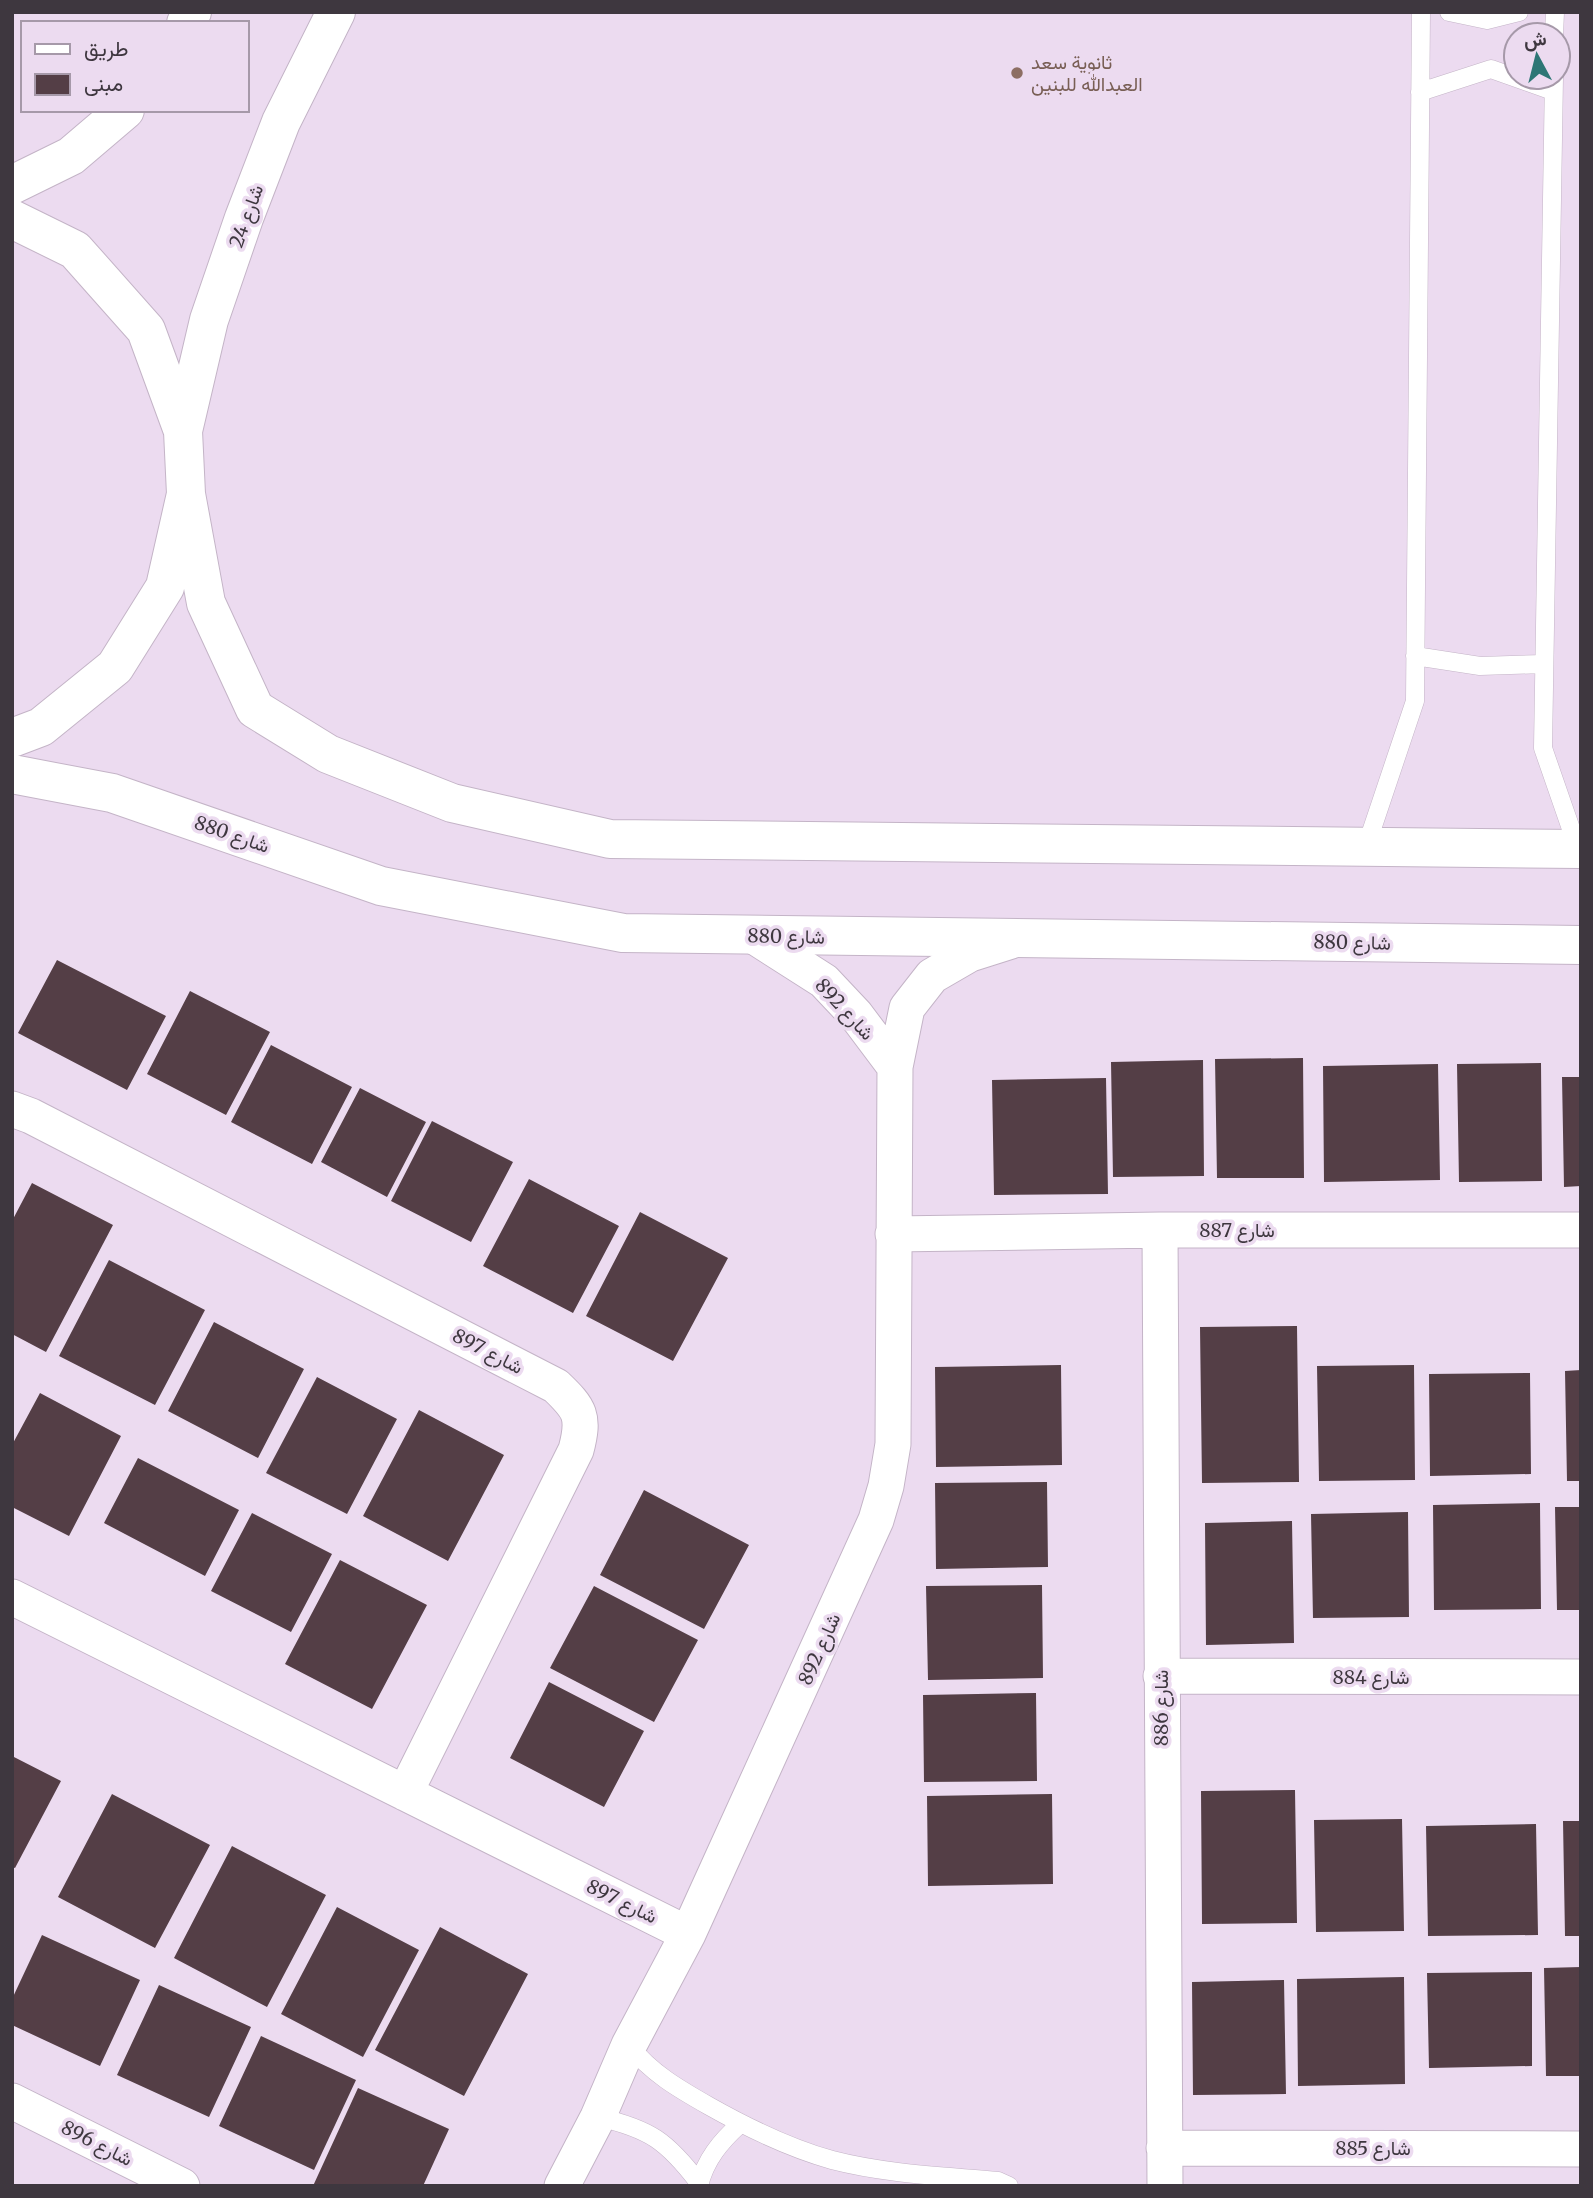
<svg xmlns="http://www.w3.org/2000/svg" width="1593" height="2198" font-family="Merriweather,Vazirmatn,serif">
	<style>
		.building { fill: #543e46 }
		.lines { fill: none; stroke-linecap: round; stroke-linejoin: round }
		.service-casing { stroke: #c4b4c7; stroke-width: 19 }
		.minor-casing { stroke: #c4b4c7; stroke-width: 37 }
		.tertiary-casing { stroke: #c4b4c7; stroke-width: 40 }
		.service { stroke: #fff; stroke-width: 18 }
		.minor { stroke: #fff; stroke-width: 35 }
		.tertiary { stroke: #fff; stroke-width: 38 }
		.education-dot { fill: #8d6e63; stroke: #ecdbf0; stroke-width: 2.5 }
		.labels { text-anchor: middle; stroke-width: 7; stroke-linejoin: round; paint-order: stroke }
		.education-label { font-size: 19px; fill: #785e54; stroke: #ecdbf0; text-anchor: start }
		.street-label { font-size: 19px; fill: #3e373f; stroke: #ecdbf0 }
	</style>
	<rect width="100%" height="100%" fill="#ecdbf0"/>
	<path class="building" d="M57 960 166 1016 127 1090 18 1033Z
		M190 991 270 1032 226 1115 147 1074Z
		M271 1045 352 1087 312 1164 231 1122Z
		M1303 1058 1304 1178H1217L1215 1059Z
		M1203 1060 1204 1176 1113 1177 1111 1062Z
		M1541 1063 1542 1181 1459 1182 1457 1064Z
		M1438 1064 1440 1180 1324 1182 1323 1066Z
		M1562 1077H1581V1186L1564 1187Z
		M1106 1078 1108 1194 994 1195 992 1080Z
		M360 1088 426 1122 387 1197 321 1162Z
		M432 1121 513 1162 471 1242 391 1201Z
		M529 1179 619 1226 573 1313 483 1266Z
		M32 1183 113 1225 46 1352 12 1334V1221Z
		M640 1212 728 1258 673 1361 586 1316Z
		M109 1260 205 1310 155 1405 59 1356Z
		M214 1322 304 1369 258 1458 168 1411Z
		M1297 1326 1299 1482 1202 1483 1200 1327Z
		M1061 1365 1062 1465 936 1467 935 1367Z
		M1414 1365 1415 1480 1319 1481 1317 1366Z
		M1581 1370V1481H1567L1565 1371Z
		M1530 1373 1531 1474 1430 1476 1429 1374Z
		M317 1377 397 1419 347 1514 266 1473Z
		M40 1393 121 1436 69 1536 12 1507V1445Z
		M419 1410 504 1455 448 1561 363 1516Z
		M138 1458 239 1510 205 1576 104 1523Z
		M1047 1482 1048 1567 936 1569 935 1483Z
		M644 1490 749 1545 704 1629 600 1575Z
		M1540 1503 1541 1609 1434 1610 1433 1505Z
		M1555 1507H1581V1610H1557Z
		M1408 1512 1409 1617 1313 1618 1311 1514Z
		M252 1513 332 1554 291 1632 211 1591Z
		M1292 1521 1294 1643 1206 1645 1205 1523Z
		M340 1560 427 1605 372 1709 285 1664Z
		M1042 1585 1043 1678 928 1680 926 1586Z
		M594 1586 698 1640 654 1722 550 1668Z
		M549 1682 644 1731 604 1807 510 1758Z
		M1036 1693 1037 1781 924 1782 923 1695Z
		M12 1756 61 1781 15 1868 12 1867Z
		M1295 1790 1297 1923 1202 1924 1201 1791Z
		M112 1794 210 1845 155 1948 58 1897Z
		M1052 1794 1053 1884 928 1886 927 1796Z
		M1402 1819 1404 1931 1316 1932 1314 1820Z
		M1563 1821H1581V1936H1565Z
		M1536 1824 1538 1935 1428 1936 1426 1826Z
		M232 1846 326 1895 267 2007 174 1958Z
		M337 1907 419 1950 363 2057 281 2014Z
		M440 1927 528 1974 464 2096 375 2050Z
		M42 1935 140 1980 100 2066 12 2025V1999Z
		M1581 1967V2076H1546L1544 1968Z
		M1532 1972V2066L1429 2068 1427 1973Z
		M1404 1977 1405 2084 1298 2086 1297 1979Z
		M1284 1980 1286 2094 1193 2095 1192 1982Z
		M159 1985 251 2027 209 2117 117 2075Z
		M261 2036 356 2080 314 2170 219 2126Z
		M358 2088 449 2129 423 2186H313Z"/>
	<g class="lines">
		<defs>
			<path id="service" d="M1449 12 1487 20 1519 12
				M1554 35 1555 12
				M1554 77 1543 748 1578 849
				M1420 92 1491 69 1553 91
				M1415 656 1480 666 1544 664
				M1366 847 1415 701 1421 12
				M629 2045C651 2073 679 2089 709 2106 748 2128 789 2148 832 2160 886 2174 943 2176 998 2181L1009 2186
				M598 2117C650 2129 667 2141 699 2183
				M699 2186C705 2160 721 2141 740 2124"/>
			<path id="minor" d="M752 935 824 981 856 1015 895 1067
				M12 1109 31 1116 556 1386C580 1409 585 1416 576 1450L405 1793
				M1160 1230 1165 2186
				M893 1234 1160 1230H1581
				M12 1597 688 1934
				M1161 1676 1581 1677
				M12 2101 182 2186
				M1164 2148 1581 2149
				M562 2186 598 2117 629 2045 688 1934 876 1520 886 1486 893 1444 895 1067 907 1008 932 976 970 954 1011 941"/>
			<path id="tertiary" d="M186 23 192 12
				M12 185 71 156 125 110
				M12 219 75 250 146 330 183 431 186 494 165 587 115 667 41 727 12 738
				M183 431 209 320 244 218 281 122 336 12
				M186 494 206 603 255 709 328 754 452 803 610 839 1581 849
				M12 774 112 793 381 886 623 933 1581 945"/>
		</defs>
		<use href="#service" class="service-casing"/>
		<use href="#minor" class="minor-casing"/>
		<use href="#tertiary" class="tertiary-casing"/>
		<use href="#service" class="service"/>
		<use href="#minor" class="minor"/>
		<use href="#tertiary" class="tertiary"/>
	</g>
	<circle class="education-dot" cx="1017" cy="73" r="7"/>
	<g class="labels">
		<g class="education-label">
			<text x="1031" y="69">ثانوية سعد<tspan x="1031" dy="22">العبدالله للبنين</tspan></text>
		</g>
		<g class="street-label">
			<text transform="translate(246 216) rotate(-70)" y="7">شارع 24</text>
			<text transform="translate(232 834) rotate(19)" y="7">شارع 880</text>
			<text transform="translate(786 936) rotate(1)" y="7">شارع 880</text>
			<text transform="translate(1352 942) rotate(1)" y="7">شارع 880</text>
			<text transform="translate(845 1009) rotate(47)" y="7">شارع 892</text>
			<text x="1237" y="1237">شارع 887</text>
			<text transform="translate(488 1351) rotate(27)" y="7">شارع 897</text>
			<text transform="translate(819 1649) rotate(-66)" y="7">شارع 892</text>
			<text x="1371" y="1684">شارع 884</text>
			<text transform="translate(1161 1708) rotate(-90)" y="7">شارع 886</text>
			<text transform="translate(622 1901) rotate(26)" y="7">شارع 897</text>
			<text transform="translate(97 2143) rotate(27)" y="7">شارع 896</text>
			<text x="1373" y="2155">شارع 885</text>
		</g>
	</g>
	<rect width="1593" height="2198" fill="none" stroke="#3e373f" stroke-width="28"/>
	<rect x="21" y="21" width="228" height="91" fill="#ecdbf0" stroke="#a699a9" stroke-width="2"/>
	<rect x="35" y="44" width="35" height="10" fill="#ffffff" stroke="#a699a9" stroke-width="2"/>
	<text x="84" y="56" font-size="21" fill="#3e373f">طريق</text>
	<rect x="35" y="74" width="35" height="21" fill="#543e46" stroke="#a699a9" stroke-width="2"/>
	<text x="84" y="91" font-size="21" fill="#3e373f">مبنى</text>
	<g transform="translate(1537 56) rotate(353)"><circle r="33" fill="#ecdbf0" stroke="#a699a9" stroke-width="2"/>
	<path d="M0-5L12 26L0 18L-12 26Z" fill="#2d7675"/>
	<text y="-10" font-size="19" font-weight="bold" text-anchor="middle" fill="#3e373f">ش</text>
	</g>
</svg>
